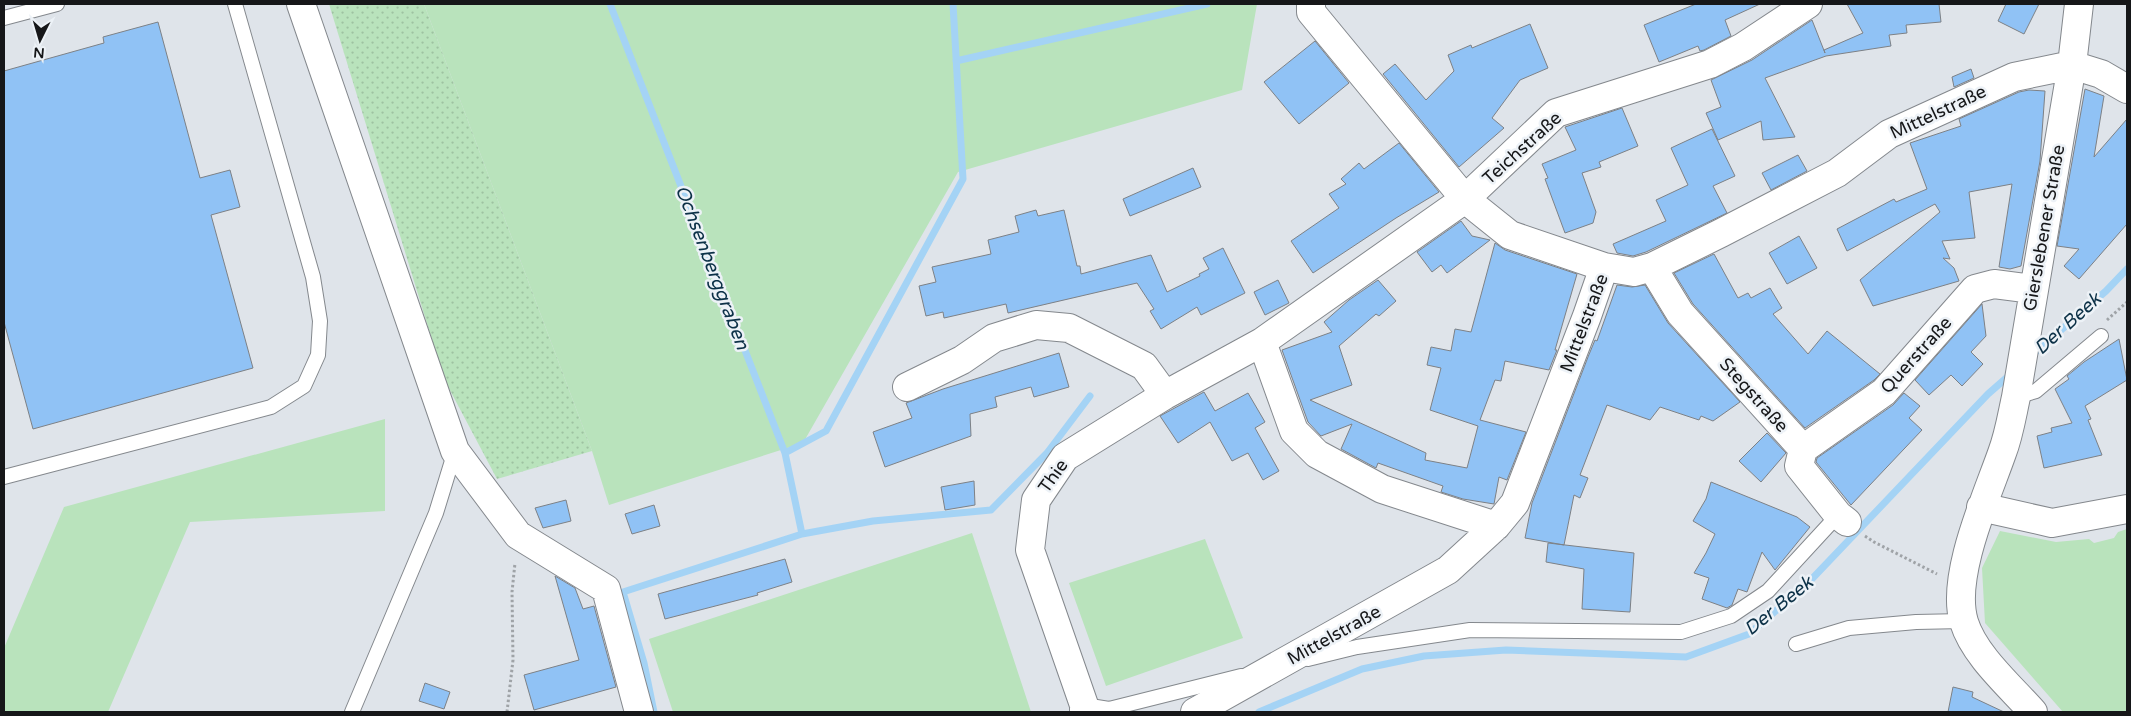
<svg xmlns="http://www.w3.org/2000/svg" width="2131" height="716" font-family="'Varela Round',sans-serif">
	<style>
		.green { fill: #b9e3bc }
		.garden { fill: url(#garden-dots) }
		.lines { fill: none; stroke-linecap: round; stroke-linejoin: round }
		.stream { stroke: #a4d3f5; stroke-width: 7 }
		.building { fill: #90c2f5; stroke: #7d8186 }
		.lane-casing { stroke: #84888d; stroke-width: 16 }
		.street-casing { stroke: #84888d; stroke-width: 30 }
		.path { stroke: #9fa3a7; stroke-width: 3; stroke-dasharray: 2.5 2.5; stroke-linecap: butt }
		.lane { stroke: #fff; stroke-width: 14 }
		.street { stroke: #fff; stroke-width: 28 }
		.labels { text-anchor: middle; stroke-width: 5; stroke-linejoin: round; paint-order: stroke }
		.street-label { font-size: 18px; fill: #161719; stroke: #edf2f7 }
		.water-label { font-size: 19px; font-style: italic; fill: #0c3147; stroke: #edf2f7 }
	</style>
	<defs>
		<pattern id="garden-dots" width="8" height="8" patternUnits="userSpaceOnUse" patternTransform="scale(1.25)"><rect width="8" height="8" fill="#b9e3bc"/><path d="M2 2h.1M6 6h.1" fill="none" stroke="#9ec2a1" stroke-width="1.8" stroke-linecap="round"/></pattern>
	</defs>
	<rect width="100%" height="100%" fill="#dfe4ea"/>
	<path class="green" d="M424 4H1257L1242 90 958 172 803 443 609 505 592 451Z
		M385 419V511L190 522 108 712H4V648L64 507Z
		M2127 529V712H2063L1985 623 1982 568 2000 531 2056 542 2089 539 2094 543 2114 538 2118 532Z
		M972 533 1031 712H673L649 639Z
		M1205 539 1243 638 1106 686 1069 583Z"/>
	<path class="garden" d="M329 4H424L592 451 497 479 444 379Z"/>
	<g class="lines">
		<path class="stream" d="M610 4 785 453 802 534
			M956 61 1207 4
			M2031 356 2106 291 2127 269
			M785 453 826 431 963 179 953 4
			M654 712 644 663 623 592 802 534 873 521 991 510 1047 453 1090 396
			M1259 712 1362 669 1424 656 1506 650 1686 657 1749 634 1809 582 1988 394 2012 373"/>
	</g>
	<path class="building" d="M1696 4H1760L1725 20 1731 36 1704 50 1700 51 1698 46 1659 62 1644 25Z
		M1847 4H1939L1941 22 1906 25 1907 33 1889 35 1891 46 1826 56 1765 78 1795 137 1763 140 1761 121 1718 140 1706 113 1721 107 1711 80 1752 60 1812 20 1825 53 1824 50 1863 33Z
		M2006 4H2039L2024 34 1998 21Z
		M158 22 200 178 230 170 240 207 211 215 253 368 33 429 4 322V71L104 43 103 37Z
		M1530 24 1548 68 1520 80 1492 118 1504 128 1459 167 1383 74 1395 64 1426 100 1454 71 1448 55 1471 45 1472 48Z
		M1315 41 1349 83 1299 124 1264 82Z
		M1971 69 1974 78 1954 87 1952 77Z
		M2085 89 2104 96 2094 157 2127 119V224L2079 279 2064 266 2079 249 2057 246Z
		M2029 90 2045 91 2040 161 2021 266 2010 269 1999 267 2012 184 1969 192 1975 238 1942 241 1950 259 1943 258 1954 268 1959 281 1873 306 1860 280 1940 212 1935 204 1847 251 1837 229 1894 199 1896 202 1927 189 1910 143 1961 126 1959 119 2019 92Z
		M1622 108 1638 146 1599 162 1601 167 1582 173 1596 212 1593 223 1565 233 1545 179 1548 178 1542 164 1576 150 1565 127Z
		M1712 129 1735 176 1713 186 1727 213 1646 252 1633 256 1617 253 1613 244 1666 221 1656 200 1688 185 1671 148Z
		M1399 143 1439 192 1396 218 1313 273 1291 241 1339 208 1329 194 1346 184 1341 179 1359 163 1364 169Z
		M1798 155 1807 171 1771 190 1762 173Z
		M1193 168 1201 187 1130 216 1123 199Z
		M1036 210 1038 216 1064 210 1077 266H1080L1081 274 1151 255 1167 292 1200 276 1199 274 1209 269 1203 258 1223 248 1245 293 1201 315 1197 307 1161 329 1150 311 1154 309 1137 283 1008 313 1006 304 944 318 943 312 926 316 919 286 936 282 932 267 991 254 988 240 1019 232 1015 216Z
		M1461 221 1472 236 1490 240 1447 273 1441 265 1432 272 1417 252Z
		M1799 236 1817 268 1787 284 1769 253Z
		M1495 243 1505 250 1577 274 1555 350H1557L1549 370 1505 361 1501 381 1495 380 1480 420 1526 432 1507 480 1499 477 1494 504 1463 499 1441 492 1443 486 1378 463 1376 468 1341 449 1352 424 1321 436 1308 422 1282 350 1332 332 1324 322 1349 300 1378 280 1396 301 1379 316 1376 314 1339 346 1352 385 1310 400 1426 453 1425 460 1467 468 1478 426 1430 410 1441 368 1427 365 1431 347 1451 351 1455 329 1471 332Z
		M1714 254 1738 298 1748 293 1751 298 1770 288 1782 308 1773 314 1808 354 1827 331 1880 374 1874 380 1805 428 1693 304 1674 273Z
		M1278 280 1289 303 1265 315 1254 292Z
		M1617 285 1632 287 1645 285 1668 323 1740 402 1713 421 1701 416 1699 420 1660 407 1650 420 1607 405 1580 475 1588 478 1580 498 1574 495 1564 545 1525 538 1532 503 1588 357 1595 340 1597 341Z
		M1982 304 1986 336 1971 352 1983 364 1962 386 1951 375 1929 395 1915 380Z
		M2119 339 2127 380 2085 406 2091 419 2088 420 2102 455 2044 468 2037 436 2052 432 2051 428 2072 423 2055 389 2069 379 2067 376 2084 362Z
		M1059 353 1069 387 1034 397 1031 387 995 397 997 407 970 414 971 436 885 467 873 432 912 418 906 403 943 389Z
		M1204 392 1215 411 1248 393 1265 422 1255 428 1279 471 1263 480 1248 453 1232 461 1210 422 1178 443 1160 416Z
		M1904 393 1920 406 1909 418 1922 430 1851 505 1816 462 1817 458 1893 405Z
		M1767 433 1786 453 1761 482 1739 461Z
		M974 481 975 505 945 510 941 487Z
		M1711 482 1797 517 1810 527 1775 570 1762 552 1747 592 1738 589 1732 605 1727 608 1702 599 1709 578 1694 573 1706 553 1715 534 1693 521 1706 499Z
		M566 500 571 521 543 528 535 508Z
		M654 505 660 526 632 534 625 514Z
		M1548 543 1634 553 1630 612 1582 609 1584 569 1546 562Z
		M785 559 792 582 757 593 758 595 665 619 658 594Z
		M555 576 575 588 583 609 594 606 616 687 534 710 524 675 579 660Z
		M425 683 450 692 444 709 419 701Z
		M1953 687 1973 692 1972 697 2004 712H1948Z"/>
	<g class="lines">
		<defs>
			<path id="lane" d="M4 18 57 4
				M2016 397 2036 391 2101 336
				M4 477 271 407 304 386 318 355 320 321 313 277 235 4
				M1796 644 1849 628 1916 622 1963 621
				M1308 659 1357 647 1470 630 1681 632 1731 616 1768 591 1838 515
				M1084 705 1109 709 1241 676
				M352 712 436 513 455 451"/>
			<path id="street" d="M301 4 455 451 518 535 606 589 639 712
				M1311 4V12L1465 199 1510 235 1604 267 1634 272 1652 267 1721 233 1837 173 1889 134 2014 77 2072 65 2101 74 2127 89
				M1652 267 1680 313 1803 449 1799 466 1838 515 1847 522
				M1262 342 1294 431 1317 454 1382 489 1496 526
				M907 387 962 360 994 338 1036 325 1069 328 1144 366 1165 395
				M1803 449 1884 392 1975 289 1994 284 2033 289
				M1981 507 2052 523 2127 509
				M1084 712V705L1030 550 1036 500 1065 457 1165 395 1262 342 1465 199 1556 113 1710 64 1743 47 1808 4
				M1195 712 1448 570 1496 526 1515 503 1587 316 1604 267
				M2033 712C2010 686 1974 655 1964 622 1950 577 1987 496 2002 453 2009 435 2012 415 2016 397L2072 65 2079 4"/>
		</defs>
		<use href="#lane" class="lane-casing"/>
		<use href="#street" class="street-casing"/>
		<path class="path" d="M2107 320 2127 302
			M1865 536 1874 542 1937 574
			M507 712 513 660 512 592 515 563"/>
		<use href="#lane" class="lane"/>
		<use href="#street" class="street"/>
	</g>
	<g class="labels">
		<g class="street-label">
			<text transform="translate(1938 112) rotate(-25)" y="6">Mittelstraße</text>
			<text transform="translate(1522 148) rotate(-42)" y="6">Teichstraße</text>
			<text transform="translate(2044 228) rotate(-80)" y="6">Gierslebener Straße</text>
			<text transform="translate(1584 323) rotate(-69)" y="6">Mittelstraße</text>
			<text transform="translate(1916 355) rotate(-48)" y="6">Querstraße</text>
			<text transform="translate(1754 395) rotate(48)" y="6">Stegstraße</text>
			<text transform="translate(1053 476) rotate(-54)" y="6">Thie</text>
			<text transform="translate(1334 635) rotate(-29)" y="6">Mittelstraße</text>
		</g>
		<g class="water-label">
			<text transform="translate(713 267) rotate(69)" y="7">Ochsenberggraben</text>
			<text transform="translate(2067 323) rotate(-42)" y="7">Der Beek</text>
			<text transform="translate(1778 605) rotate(-39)" y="7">Der Beek</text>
		</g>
	</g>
	<rect width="2131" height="716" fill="none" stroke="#161719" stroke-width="10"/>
	<g transform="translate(40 40) rotate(185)" stroke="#edf2f7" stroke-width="4" paint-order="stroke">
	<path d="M0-4L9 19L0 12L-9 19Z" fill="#161719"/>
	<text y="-8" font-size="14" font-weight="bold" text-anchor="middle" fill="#161719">N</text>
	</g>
</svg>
